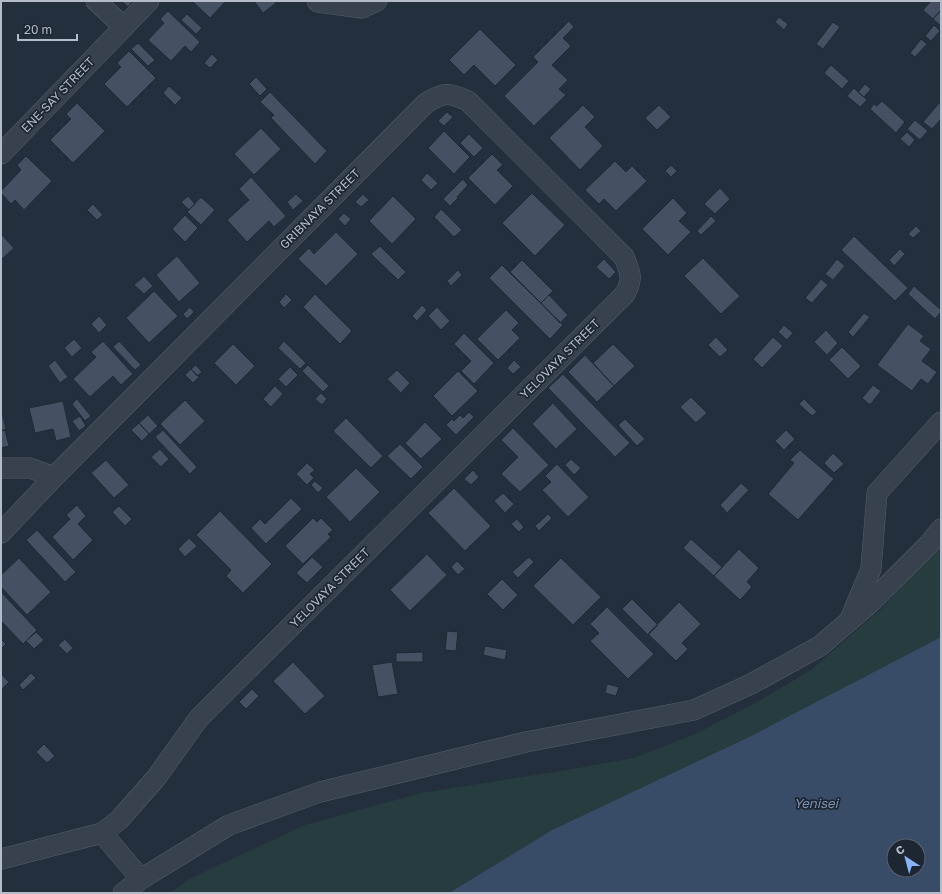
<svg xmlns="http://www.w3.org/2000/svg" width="942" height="894" font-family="'Golos Text',sans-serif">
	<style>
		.green { fill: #263c3f }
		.water { fill: #394c67; fill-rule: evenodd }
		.building { fill: #455162; stroke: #1f2835 }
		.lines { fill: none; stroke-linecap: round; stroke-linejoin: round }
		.minor-casing { stroke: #565f6c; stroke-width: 21 }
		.minor { stroke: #38414e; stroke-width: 20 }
		.labels { text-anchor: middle; stroke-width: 3.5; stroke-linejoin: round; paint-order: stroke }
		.street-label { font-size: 12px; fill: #b4bcc9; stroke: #1d2633 }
		.water-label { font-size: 13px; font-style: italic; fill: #7c92b1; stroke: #1d2633 }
	</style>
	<rect width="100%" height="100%" fill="#242f3e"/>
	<path class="green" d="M941 543V637L749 737 552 830 449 893H170L189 879 305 825 421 793 567 770 633 758 693 735 752 705 811 670 881 609Z"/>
	<path class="water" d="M941 637V893H449L552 830 749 737ZM894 846H918V870H894Z"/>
	<path class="building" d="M122 1H133L128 7Z
		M192 1H226L210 18Z
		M254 1H274L276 3 263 13Z
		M931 1 941 2V10L933 19 923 10Z
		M941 10V26L933 19Z
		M168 11 200 42 191 52 185 46 171 61 148 40 164 23 160 19Z
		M187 14 202 28 196 34 181 20Z
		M779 17 788 24 784 30 775 22Z
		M569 21 574 27 563 38 571 46 552 65 568 80 559 89 566 95 534 126 504 96 538 62 533 57Z
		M833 22 840 27 823 49 816 44Z
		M934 25 940 31 931 41 925 36Z
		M480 29 516 65 495 86 474 65 464 75 449 60Z
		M921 39 927 44 915 57 910 53Z
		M138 43 155 60 148 66 131 49Z
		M129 51 156 78 127 107 104 84 121 67 117 63Z
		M212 54 218 60 210 68 204 63Z
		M831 65 849 81 842 89 824 73Z
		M256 77 267 89 260 96 249 84Z
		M865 84 871 89 864 97 858 92Z
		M169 86 182 98 175 105 163 93Z
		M854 88 867 100 860 107 847 96Z
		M270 92 327 151 315 164 271 118 274 115 260 102Z
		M882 101 905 122 896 133 870 109 874 104 877 106Z
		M940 102 941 119 932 129 923 122Z
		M77 103 105 131 73 163 50 140 71 119 66 114Z
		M583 105 595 117 585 127 603 146 580 170 549 138Z
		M659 105 671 117 657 130 645 118Z
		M447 112 453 117 444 126 438 121Z
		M915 120 928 131 920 140 907 129Z
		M261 128 281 149 254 175 234 154Z
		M444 131 470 157 454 174 428 148Z
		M907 132 915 140 909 147 900 139Z
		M469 134 483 148 474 157 460 143Z
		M492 154 503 165 497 170 513 186 495 205 468 178Z
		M26 156 52 181 24 210 15 200 11 204 1 193V191L21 170 17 165Z
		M615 161 626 172 632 166 647 181 616 211 604 199 599 204 585 190Z
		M671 165 677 171 671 177 665 171Z
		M427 173 438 183 431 190 421 180Z
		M251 177 286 216 274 227 269 221 247 242 227 220 249 200 239 189Z
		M463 179 468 185 457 197 458 198 450 206 443 199Z
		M720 188 730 199 715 214 704 204Z
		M532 193 565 225 535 256 502 223Z
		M296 194 303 201 293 210 287 202Z
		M363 194 369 200 361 207 355 202Z
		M188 196 195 204 189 210 181 202Z
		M393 196 416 219 392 244 369 221Z
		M201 197 215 210 201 225 187 212Z
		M673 198 687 213 679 221 691 232 668 255 642 229Z
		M93 204 103 215 97 220 87 210Z
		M441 209 462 230 454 237 434 217Z
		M344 213 351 219 345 226 338 219Z
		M185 215 198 228 185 242 172 229Z
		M711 216 716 221 701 235 697 231Z
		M916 226 921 231 913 238 908 234Z
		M336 232 358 254 326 286 298 259 309 248 314 254Z
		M1 234 14 248 1 260Z
		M854 236 908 288 895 301 841 250Z
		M380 246 406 272 398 280 371 254Z
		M900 249 905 254 894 266 889 260Z
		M177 256 200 283 179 302 156 275Z
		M703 258 740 296 721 314 684 276Z
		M604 259 616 272 609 279 596 267Z
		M837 259 845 266 833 280 825 274Z
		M522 260 553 291 541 303 510 272Z
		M502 265 563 325 550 339 489 278Z
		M458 270 462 275 451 286 447 281Z
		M144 276 153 286 144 294 134 285Z
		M821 279 828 285 812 303 805 298Z
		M914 286 941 310V312L935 319 908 294Z
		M154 291 178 316 149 343 126 318Z
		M286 294 292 300 284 308 279 302Z
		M315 294 352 331 340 344 303 307Z
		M549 295 568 315 560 323 541 303Z
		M422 305 427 310 417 321 412 316Z
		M190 307 194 312 187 319 183 314Z
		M437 307 450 321 441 330 428 316Z
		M506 310 519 323 512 330 520 338 498 360 477 339Z
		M864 313 870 317 853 337 848 332Z
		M99 316 107 325 99 333 91 324Z
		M908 324 924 336 920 341 931 349 922 361 937 372 928 384 921 379 912 391 877 365Z
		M784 325 793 333 787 340 778 332Z
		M826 330 838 343 827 355 814 342Z
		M464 333 494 363 474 384 461 371 471 361 454 344Z
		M716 337 728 350 720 357 708 345Z
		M773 337 783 346 762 368 753 359Z
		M74 339 82 348 72 357 64 348Z
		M103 341 133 374 121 385 113 376 90 397 73 379 96 357 91 352Z
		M119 341 141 365 135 370 113 347Z
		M284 341 306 363 300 369 278 348Z
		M233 344 255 366 236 385 214 363Z
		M613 344 635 366 614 386 593 363Z
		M842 347 861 366 848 379 829 360Z
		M585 355 614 386 597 402 568 372Z
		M55 360 68 377 60 383 48 366Z
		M514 360 521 367 513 374 507 368Z
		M196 365 202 372 197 376 191 369Z
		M308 365 329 386 323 392 302 371Z
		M290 367 298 375 286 387 278 379Z
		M191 369 199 377 193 383 185 375Z
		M397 370 410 383 401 393 387 379Z
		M458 371 478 391 452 416 433 396Z
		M563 374 630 443 615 457 548 388Z
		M873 385 881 391 870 405 862 398Z
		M275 386 283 394 271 407 263 399Z
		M321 393 327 399 322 405 315 399Z
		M691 397 707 413 696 423 680 407Z
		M77 399 91 416 85 421 72 404Z
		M804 399 817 412 812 416 799 404Z
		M185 400 205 421 180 445 160 424Z
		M63 401 71 437 56 441 53 429 35 433 29 408Z
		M553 403 577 429 556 449 532 424Z
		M1 409 6 429 1 431Z
		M469 412 474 417 456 435 446 425 452 419 454 421 460 415 463 418Z
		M148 415 158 426 149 434 139 423Z
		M80 416 86 426 79 431 72 421Z
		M346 418 383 456 371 468 333 431Z
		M625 419 645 439 637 446 618 425Z
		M425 422 442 439 421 459 405 443Z
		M139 423 149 434 142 441 131 430Z
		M513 428 549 465 520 492 501 474 518 457 501 440Z
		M5 430 9 446 1 448V431Z
		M163 430 197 467 190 474 155 437Z
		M786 430 795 439 784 450 775 441Z
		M400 444 423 467 411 479 387 456Z
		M160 449 169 459 161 467 151 457Z
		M800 450 834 479 798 520 768 494 794 463 790 460Z
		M833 453 844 464 834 473 824 463Z
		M571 459 581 468 574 475 565 465Z
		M106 460 129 485 114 498 91 473Z
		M307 463 315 470 310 474 314 478 307 485 296 474Z
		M557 464 589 497 568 517 542 490 551 482 545 476Z
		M356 468 380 492 350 522 326 497Z
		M473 470 479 477 471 485 464 479Z
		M315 481 323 488 318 493 311 485Z
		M741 483 749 490 727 513 720 505Z
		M454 488 491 526 465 551 428 513Z
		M503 493 514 504 505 513 494 501Z
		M291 498 302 509 266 544 251 528 260 519 265 524Z
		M77 505 86 516 78 524 93 540 73 560 52 537 70 519 66 515Z
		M119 506 132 519 125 526 112 512Z
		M220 511 272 564 243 593 226 576 231 570 196 535Z
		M548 514 552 518 539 531 535 526Z
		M313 518 317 522 321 518 333 530 328 534 331 537 303 564 285 546Z
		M517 519 524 527 519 532 511 524Z
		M37 530 76 572 65 582 26 540Z
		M189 538 197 546 185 557 178 549Z
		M691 539 722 567 714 576 683 548Z
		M739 549 759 568 747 582 752 587 740 600 714 576Z
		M427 554 447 575 410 611 390 590Z
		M312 557 323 567 307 583 296 573Z
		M529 557 534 562 518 578 512 572Z
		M19 558 51 592 27 615 1 587V575Z
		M561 558 601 597 573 625 533 586Z
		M457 561 465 569 458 575 451 567Z
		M502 579 518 595 503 610 487 594Z
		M1 592 37 630 23 644 1 621Z
		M632 599 658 625 648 635 622 609Z
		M679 602 701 624 682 643 688 649 676 661 648 634Z
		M607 607 654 654 628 679 590 641 599 633 590 624Z
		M447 631 458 632 456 651 445 650Z
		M36 632 44 640 34 649 26 641Z
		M1 639 6 644 1 649Z
		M65 639 73 648 67 654 58 645Z
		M485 646 507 650 505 660 483 655Z
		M423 652V662H396V653Z
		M293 662 325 696 305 714 273 681Z
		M392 662 398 694 378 697 372 665Z
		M31 673 36 678 23 690 19 685Z
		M1 674 9 682 1 690Z
		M607 684 619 687 616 696 605 693Z
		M252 689 259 696 246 709 239 702Z
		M44 744 55 756 47 763 36 752Z"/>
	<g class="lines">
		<defs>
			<path id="minor" d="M96 1 124 27
				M317 1 318 2 362 8 377 1
				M1 154 149 1
				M1 468H30L54 477 426 103C444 92 449 92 468 101L624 257C631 273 633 279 625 294L199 718 156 778 119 820 102 833 1 859
				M1 533 54 477
				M851 617 871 569 877 493 941 422
				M102 833 141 879
				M123 893 141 879 229 825 320 792 526 742 694 710 751 684 820 646 868 605 929 544 941 529"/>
		</defs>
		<use href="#minor" class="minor-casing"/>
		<use href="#minor" class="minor"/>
	</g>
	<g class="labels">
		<g class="street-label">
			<text transform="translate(58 95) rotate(-46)" y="4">ENE-SAY STREET</text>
			<text transform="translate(320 209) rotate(-45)" y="4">GRIBNAYA STREET</text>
			<text transform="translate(560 359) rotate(-45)" y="4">YELOVAYA STREET</text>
			<text transform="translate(330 588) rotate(-45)" y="4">YELOVAYA STREET</text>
		</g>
		<g class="water-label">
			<text x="816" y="808">Yenisei</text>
		</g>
	</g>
	<rect width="942" height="894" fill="none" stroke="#b4bcc9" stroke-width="4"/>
	<g transform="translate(906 858) rotate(324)"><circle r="19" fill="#1d2633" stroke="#59626f"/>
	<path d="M0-3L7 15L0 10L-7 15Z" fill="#8ab4f8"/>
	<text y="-6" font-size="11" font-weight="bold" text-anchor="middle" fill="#b4bcc9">С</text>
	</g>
	<path d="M18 34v6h59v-6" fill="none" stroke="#b4bcc9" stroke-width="2"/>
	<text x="24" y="34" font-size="12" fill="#b4bcc9" stroke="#1d2633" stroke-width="3" paint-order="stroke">20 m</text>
</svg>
